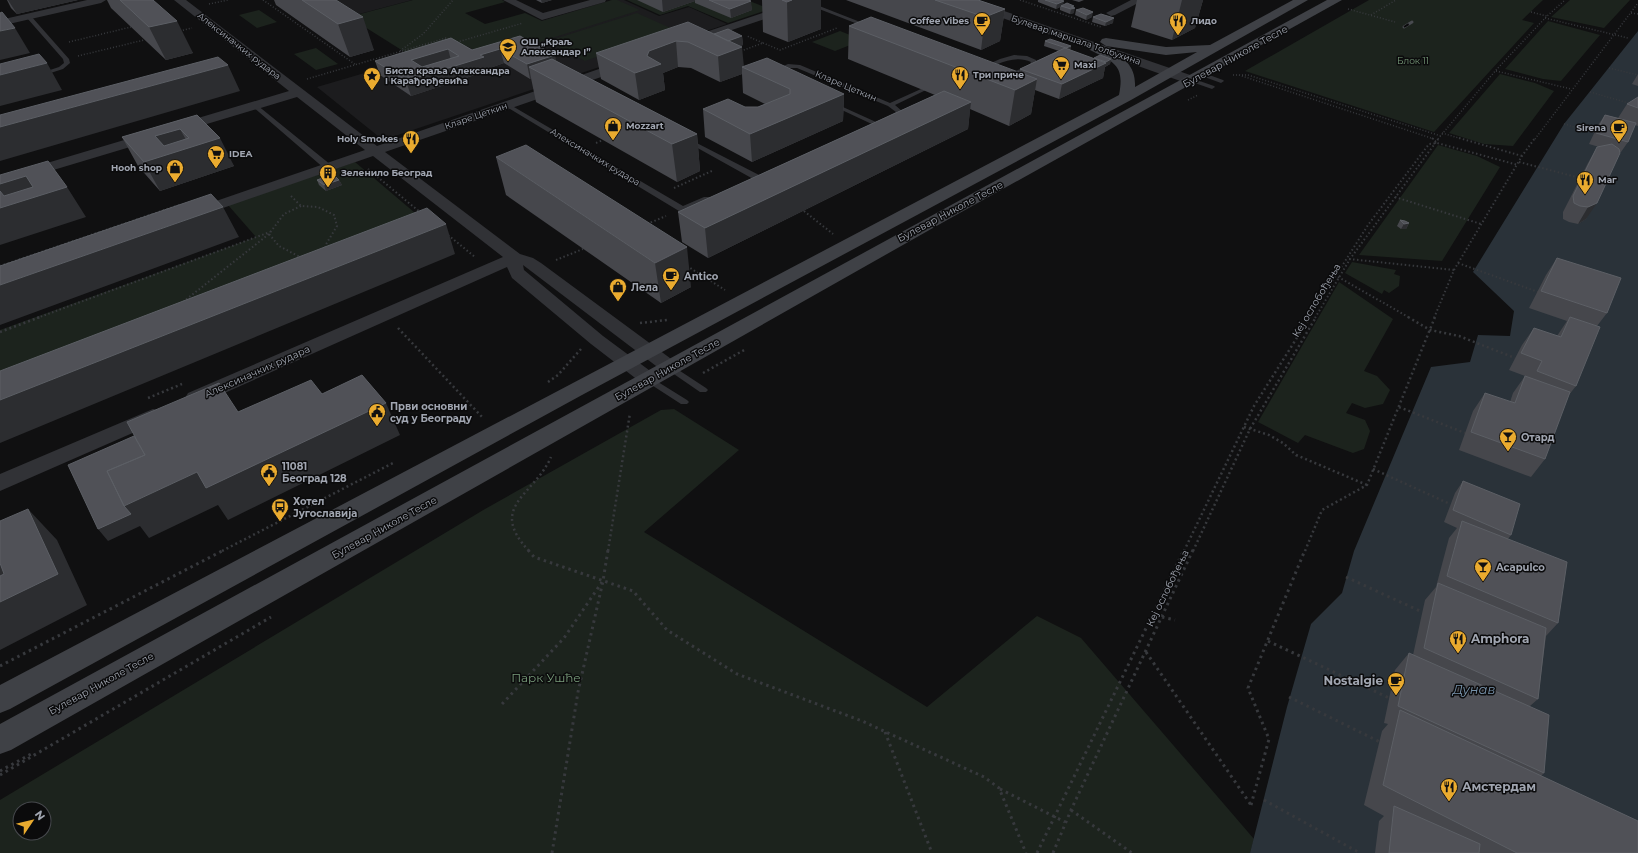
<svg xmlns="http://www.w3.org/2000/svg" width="1638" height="853" font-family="Montserrat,sans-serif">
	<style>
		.built { fill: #1c1c1e }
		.green { fill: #1c231d; fill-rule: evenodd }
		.water { fill: #2a3239 }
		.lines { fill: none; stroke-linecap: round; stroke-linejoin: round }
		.path-far3 { stroke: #37393d; stroke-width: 1.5; stroke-dasharray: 1 2; stroke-linecap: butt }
		.path-far2 { stroke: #37393d; stroke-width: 2; stroke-dasharray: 1.5 2.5; stroke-linecap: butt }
		.path-far1 { stroke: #37393d; stroke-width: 2.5; stroke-dasharray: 2 3; stroke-linecap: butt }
		.path { stroke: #37393d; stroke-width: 3; stroke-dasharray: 2.5 4; stroke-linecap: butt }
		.service { fill: #313236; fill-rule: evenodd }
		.minor { fill: #313236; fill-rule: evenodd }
		.tertiary { fill: #313236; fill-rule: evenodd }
		.secondary { fill: #3f4146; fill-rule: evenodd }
		.rail-casing { stroke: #484a4f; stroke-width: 3 }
		.rail { stroke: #0b0b0c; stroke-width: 2; stroke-dasharray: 5.5; stroke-linecap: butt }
		.wall { fill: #46474c }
		.shaded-wall { fill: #2c2d30 }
		.building { fill: #505157; stroke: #5c5f65; fill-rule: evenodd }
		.labels { text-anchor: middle; stroke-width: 3; stroke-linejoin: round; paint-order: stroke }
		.far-poi-label { font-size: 9px; font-weight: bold; fill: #a1a6b1; stroke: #0b0b0c; text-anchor: start }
		.far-street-label { font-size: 9px; fill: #a1a6b1; stroke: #0b0b0c }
		.far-park-label { font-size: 9px; fill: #799c7b; stroke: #0b0b0c }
		.street-label { font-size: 10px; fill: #a1a6b1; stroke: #0b0b0c }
		.poi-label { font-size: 10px; font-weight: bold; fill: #a1a6b1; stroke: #0b0b0c; text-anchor: start }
		.near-poi-label { font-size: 12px; font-weight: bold; fill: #a1a6b1; stroke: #0b0b0c; text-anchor: start }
		.near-park-label { font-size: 12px; fill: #799c7b; stroke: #0b0b0c }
		.near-water-label { font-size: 13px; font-style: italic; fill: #7994ac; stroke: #0b0b0c }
	</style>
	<rect width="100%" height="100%" fill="#101011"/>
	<path class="built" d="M322 0H412L348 17Z
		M613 0H624L659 16 689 7 727 24 383 140 317 87Z"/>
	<path class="green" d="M413 0H502L505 2 465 13 485 24 525 13 542 21 612 0H617L640 10 489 58 467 46 419 61 349 17Z
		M627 0H747L770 9 728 23 688 6 660 15Z
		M1369 0H1543L1522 20 1534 23 1434 132 1245 71Z
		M1570 0H1630L1604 28 1551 17Z
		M259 10 277 22 257 28 239 15Z
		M637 13 675 30 585 61 548 41Z
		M1548 21 1600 35 1561 81 1543 79 1505 69Z
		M840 31 863 40 835 51 812 42Z
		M316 48 338 64 316 70 294 54Z
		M1500 74 1535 83 1554 91 1513 146 1484 144 1449 133Z
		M1438 145 1477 156 1500 167 1442 261 1359 255Z
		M355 162 441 235 0 411V330L256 237 228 205Z
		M1352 262 1396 270 1394 274 1400 276 1399 286 1389 293 1384 290 1382 294 1345 273Z
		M1339 282 1393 319 1364 371 1377 376 1390 390 1383 404 1365 408 1352 403 1346 413 1365 420 1370 431 1364 449 1353 453 1305 435 1298 443 1258 422Z
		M674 409 739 450 644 532 927 707 1037 616 1081 638 1254 839 1250 853H0V800L485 509 661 410ZM20 809H44V833H20Z"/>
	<path class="water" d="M1638 31V853H1250L1287 707 1311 624 1342 593 1354 551 1431 367 1470 362 1478 335 1510 336 1514 311 1473 272 1564 124Z"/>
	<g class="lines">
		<path class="path-far3" d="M263 0 356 65
			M1020 0 1101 27
			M209 4 228 0
			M1348 9 1395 22
			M1531 12 1547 16
			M1631 13 1638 14
			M1371 15 1396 0
			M1545 18 1628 38
			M180 31 192 28
			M69 42 131 27
			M454 43 523 23
			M763 43 780 50 837 28
			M400 51 423 34 453 0
			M741 51 763 43 747 36
			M78 56 144 40
			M1609 68 1638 75
			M1496 71 1571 89
			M1233 75H1248L1441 136
			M1239 75 1434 139
			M307 79 446 38 450 40
			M1590 92 1632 104
			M1188 100 1198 95
			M1564 124 1595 133
			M1442 133 1462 139
			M1438 139 1496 70 1547 16 1565 0
			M1535 139 1638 3"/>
		<path class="path-far2" d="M1432 138 1437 143
			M1459 138 1522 156
			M596 143 603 140
			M1519 162 1580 178
			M368 169 421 213
			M674 188 714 170
			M291 196 301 206 318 207 334 215 337 226 325 246 326 249
			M1395 197 1481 224
			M301 206 284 214 269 234 279 246 302 258
			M804 211 833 234
			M647 224 666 216
			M448 235 475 257
			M1349 259 1454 270
			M556 260 583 249
			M1458 263 1538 292
			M0 266 179 205
			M687 266 725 290
			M1338 277 1410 318
			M183 302 269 234
			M37 318 270 232
			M1309 318 1368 225 1429 144 1437 143 1518 165
			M1315 318 1350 259 1439 138
			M1434 318 1454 270 1522 156 1535 138"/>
		<path class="path-far1" d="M1408 317 1430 330 1459 336 1515 358
			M640 323 667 320
			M398 328 483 418
			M0 332 40 317
			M703 373 746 349
			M548 382 558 375 581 349
			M148 398 182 384
			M1399 407 1465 433
			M1244 427 1269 435 1283 443 1296 455 1367 485
			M1373 469 1450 504
			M222 551 393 463
			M529 551C487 506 534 496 551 457
			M608 551 630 413
			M1184 551 1254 406 1310 317
			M1193 551 1250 429 1316 317
			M1305 551 1322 510 1367 485 1435 317"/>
		<path class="path" d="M528 550 534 557 633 591 667 630 737 674 862 721 984 777 999 788 1026 853
			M1346 577 1422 612
			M1162 617 1175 620
			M1268 641 1389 698
			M1146 652 1251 805
			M0 666 224 550
			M1289 697 1380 742
			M502 704 564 638 602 582
			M885 732 932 853
			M0 771 33 753
			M0 775 271 617
			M1000 789 1065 822
			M1264 800 1360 853
			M1251 805 1269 739 1248 688 1305 550
			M1071 810 1132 853
			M552 853 578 692 603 581 608 550
			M1037 853 1184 550
			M1053 853 1071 810 1193 550"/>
		<path class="service" d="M796 0H804L873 27 868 28Z
			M27 16H31L69 59 70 63 63 69 38 77 35 75 59 67 64 63 63 59 27 18Z
			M1014 55 1027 56 1036 60V65L1006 80 1003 78 1004 77 1030 64 1031 62C1010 52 987 73 980 68L1000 59Z
			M788 64 800 65 890 103 921 89 926 90 895 105 903 112 900 116 876 126 829 104 834 103 876 122 896 112 888 106 797 68H789L773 74 770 72Z
			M1201 72 1223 80 1224 81 1221 83 1199 75V73Z
			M1191 78 1214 86 1215 87 1212 89 1189 81 1188 80Z
			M507 103 683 206 704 197H710L711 199 685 211H679L505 106 504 105Z
			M253 105H257L331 165V169H325L253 107Z
			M687 138 761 176 762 178 755 180 685 141V139Z
			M671 365 706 388 708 390 706 392H700L668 370 666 368Z
			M650 377 687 400 689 402 687 404H681L647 382 645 380 647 378Z"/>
		<path class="minor" d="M87 0H106L101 3 0 26V20Z
			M174 0H186L377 146 622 61H630L632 64 630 67 385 152 520 254 533 258 541 263 678 364 680 368 678 372 671 374 664 372 523 265 524 270 603 336 657 376 659 380 657 384 650 386 643 384 591 344 512 278 507 267 202 403 195 405 188 403 185 398 188 393 503 257 373 156 200 216H190L187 213 190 210 365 150 297 97 0 186V177L289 91Z
			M503 0H516L543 13 590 0H606L605 2 542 20Z
			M801 0H816L815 2 690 44H682L680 42 682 40Z
			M1131 0H1144L1115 15 1111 16 1106 13Z
			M153 409 160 411 163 416 160 421 0 491V474Z"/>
		<path class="tertiary" d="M955 0H972L1196 77 1198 80 1196 83H1186L957 2Z"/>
		<path class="secondary" d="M1293 0H1308L1131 100 582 395 10 709 0 713V685L1119 95C1125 65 1114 62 1090 50L1088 47 1090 44C1096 43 1101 46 1107 49 1124 57 1136 66 1135 87L1197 52 1166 55 1106 46 1100 42 1102 39 1106 38 1166 47 1210 45Z
			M1327 0H1342L940 224 11 750 0 754V724Z"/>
		<defs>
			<path id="rail" d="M1404 27 1412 22"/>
		</defs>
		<use href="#rail" class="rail-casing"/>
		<use href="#rail" class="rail"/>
	</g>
	<path class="wall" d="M7 0H78L17 14 11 8Z
		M107 0H153L193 53 166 60 111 8Z
		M274 0H336L374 50 350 57 276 5Z
		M536 0H552L542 3Z
		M637 0H750L752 10 731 18 695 3V1L663 12Z
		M762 0H821V29L788 42 763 32Z
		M846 0H978L1005 9 1000 41 981 50Z
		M1038 0H1060L1063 5 1073 7 1074 13 1070 14 1060 10V7L1056 9 1038 2Z
		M1072 0H1084L1079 2Z
		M1137 0H1203L1195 28 1172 40 1131 27Z
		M1076 10 1092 17 1086 20 1075 15Z
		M1093 17 1113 23 1105 26 1092 22Z
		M849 26 1020 73V69L1059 51 1044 46 1045 41 1071 46 1070 50 1094 59V58L1111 59 1110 64 1105 67 1103 78 1059 99 1035 90 1031 114 1009 126 970 109 968 129 708 258 682 242 678 212 935 95 848 59Z
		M714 34 742 36 743 45 740 46 743 66 844 94 843 121 752 162 705 137 703 109 758 107 765 104 743 93 742 74 720 82 691 68 678 67 663 73 665 90 639 100 601 79 596 53Z
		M520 36 556 61 697 134 700 171 677 182 536 102 531 78 530 79 504 63 487 69V71L411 96 380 75 375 61 451 38 472 50Z
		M1638 74V86L1632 84Z
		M1638 97V126L1635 125 1628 142 1621 152H1620L1586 219 1578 224 1569 222 1563 219V212L1588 163 1597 147H1599L1589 144 1598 125 1605 115 1618 118 1627 104Z
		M197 115 234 166 160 191 138 166 122 137Z
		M496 157 691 287 661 303 506 195Z
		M317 180H339L342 185 326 191 319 185Z
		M1400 220 1409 223 1406 229H1401L1397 226Z
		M1557 258 1607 313 1597 326 1576 386 1568 396 1545 459 1531 477 1459 450 1473 411 1485 393 1510 402 1513 393 1525 376 1509 370 1522 345 1534 328 1557 336 1567 321 1529 308 1546 275Z
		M1463 481 1511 535 1508 539 1558 623 1546 636 1538 699 1530 706 1544 773 1541 776 1638 853H1375L1379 821 1384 816 1364 805 1382 731 1388 724 1384 723 1395 670 1409 653 1413 655 1425 600 1436 587 1449 538 1457 528 1444 522 1455 493Z"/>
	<path class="shaded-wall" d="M8 0H78L17 14Z
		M541 0H552L542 3Z
		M662 0H695V1L663 12Z
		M741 0H750V2L751 1 752 10 731 18 730 9Z
		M792 0H821V29L788 42 787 2Z
		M1182 0H1203L1195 28 1172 40Z
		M1064 1 1063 6H1061L1060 7 1056 9 1057 4Z
		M1074 6 1073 9 1075 8 1074 13 1070 14 1071 9V7Z
		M1005 9 1000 41 981 50 985 17Z
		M1093 12 1092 17 1086 20 1087 15Z
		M363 17 374 50 350 57 338 24Z
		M1114 18 1113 23 1105 26 1106 22Z
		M177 21 193 53 166 60 149 27Z
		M15 28 30 53 0 60V31Z
		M742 36 743 45 727 51V41Z
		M676 41 678 67 663 73 665 90 639 100 635 73 649 51Z
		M1071 46 1070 51 1065 53 1066 48Z
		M742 47 744 67H742V74L720 82 718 56Z
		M448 49 452 64 415 75 411 60Z
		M500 49 504 63 487 69V71L411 96 406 81 480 55Z
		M555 55 558 69 529 67 531 78 530 79 527 64Z
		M1111 59 1110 64 1105 67 1103 78 1059 99 1062 84 1106 63V62Z
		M47 63 62 90 0 106V75Z
		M228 65 240 91 0 161V127Z
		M1037 79 1031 114 1009 126 1015 90Z
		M844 94 843 121 752 162 750 134Z
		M971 102 968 129 708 258 705 228Z
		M180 129 190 147 220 138 234 166 160 191 144 162 155 136Z
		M697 134 700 171 677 182 672 144Z
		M26 176 67 187 86 217 0 245V184Z
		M339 180 342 185 326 191 324 185Z
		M1597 203 1586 219 1578 224 1588 207Z
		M223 207 239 237 0 325V285Z
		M1409 223 1406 229H1401L1404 224Z
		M446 224 455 254 0 443V400Z
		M687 247 691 287 661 303 655 263Z
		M386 403 400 435 228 520 218 505 149 538 140 526 108 541 98 529 124 506 197 472Z
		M28 509 57 540 87 605 0 650V602Z
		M0 554 25 579 0 591Z"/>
	<path class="building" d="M120 0H153L177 21 149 27Z
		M302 0H336L363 17 338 24Z
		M709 0H748L751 1 730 9Z
		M782 0H792L787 2Z
		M935 0H978L1005 9 985 17Z
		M1045 0H1060L1064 1 1057 4Z
		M1067 3 1074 6 1071 7 1075 8 1071 9 1061 6Z
		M1083 8 1093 12 1087 15 1076 10Z
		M2 12 15 28 0 31V13Z
		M1101 14 1114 18 1106 22 1093 17Z
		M871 17 1037 79 1015 90 849 26Z
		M688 22 742 47 718 56 688 42 676 41 649 51 647 56 661 64 635 73 596 53Z
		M728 29 742 36 728 41 714 34Z
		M520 36 555 55 527 64 500 49 480 55 484 57 406 81 375 61 451 38 472 50ZM448 49 459 56 422 67 411 60Z
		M1050 39 1071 46 1066 48 1045 41Z
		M1065 48 1106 63 1062 84 1020 69Z
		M39 54 47 63 0 75V64Z
		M1100 55 1111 59 1106 62 1094 58Z
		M218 57 228 65 0 127V115Z
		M767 58 844 94 750 134 703 109 728 99 745 107H758L790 94V89L742 67Z
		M552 59 697 134 672 144 529 67Z
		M944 91 971 102 705 228 678 212Z
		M1638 97V108L1627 104Z
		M197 115 220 138 144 162 122 137ZM180 129 189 138 164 146 155 136Z
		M1605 115 1636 123 1628 142 1596 133Z
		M1612 144 1619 149 1620 153 1597 203 1588 207 1580 206 1574 203 1573 196 1597 147Z
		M526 145 687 247 655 263 496 157Z
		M48 161 67 187 0 208V191L4 196 33 187 26 176 0 184V175Z
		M333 174 339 180 324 185 317 180Z
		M211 194 223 207 0 285V266Z
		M427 208 446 224 0 400V371Z
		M1400 220 1405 221 1409 223 1404 224Z
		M1557 258 1621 278 1607 313 1541 291Z
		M1570 317 1600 327 1576 386 1537 371 1542 361 1521 353 1534 328 1561 337Z
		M362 375 386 403 206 488 197 472 124 506 107 471 145 455 127 422 219 383 238 412 311 380 322 394Z
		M1525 376 1570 392 1545 459 1471 432 1485 393 1515 403Z
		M134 436 145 455 107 471 124 506 131 514 98 529 68 465Z
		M1463 481 1520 504 1511 535 1453 510Z
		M28 509 58 574 0 602V576L4 574 0 563V521Z
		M1462 521 1567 562 1558 623 1447 576Z
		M1438 583 1546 628 1538 699 1424 648Z
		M1409 653 1549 715 1544 773 1398 706Z
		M1400 710 1638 821V853H1517L1383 785Z
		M1394 806 1480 844 1479 853H1389Z"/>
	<defs>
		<symbol id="cafe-pin" viewBox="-11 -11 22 30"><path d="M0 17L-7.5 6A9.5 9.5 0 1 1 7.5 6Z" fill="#eaab2f" stroke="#0b0b0c"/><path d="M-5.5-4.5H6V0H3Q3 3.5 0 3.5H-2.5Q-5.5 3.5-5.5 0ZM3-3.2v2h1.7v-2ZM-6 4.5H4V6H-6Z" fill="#111"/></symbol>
		<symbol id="restaurant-pin" viewBox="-11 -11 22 30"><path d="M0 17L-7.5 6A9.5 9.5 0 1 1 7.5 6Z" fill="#eaab2f" stroke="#0b0b0c"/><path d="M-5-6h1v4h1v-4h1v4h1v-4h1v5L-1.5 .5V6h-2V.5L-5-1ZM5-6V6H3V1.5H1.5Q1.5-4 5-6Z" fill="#111"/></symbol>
		<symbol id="school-pin" viewBox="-11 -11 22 30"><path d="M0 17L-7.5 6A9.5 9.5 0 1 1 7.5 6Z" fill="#eaab2f" stroke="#0b0b0c"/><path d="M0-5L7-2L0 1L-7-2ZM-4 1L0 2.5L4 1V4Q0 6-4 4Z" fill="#111"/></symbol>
		<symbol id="supermarket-pin" viewBox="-11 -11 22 30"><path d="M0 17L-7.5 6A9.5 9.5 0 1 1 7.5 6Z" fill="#eaab2f" stroke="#0b0b0c"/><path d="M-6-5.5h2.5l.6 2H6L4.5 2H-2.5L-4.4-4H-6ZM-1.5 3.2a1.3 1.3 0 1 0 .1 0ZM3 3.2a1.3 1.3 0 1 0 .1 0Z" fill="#111"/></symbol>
		<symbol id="sight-pin" viewBox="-11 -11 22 30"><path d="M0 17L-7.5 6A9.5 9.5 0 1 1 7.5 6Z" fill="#eaab2f" stroke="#0b0b0c"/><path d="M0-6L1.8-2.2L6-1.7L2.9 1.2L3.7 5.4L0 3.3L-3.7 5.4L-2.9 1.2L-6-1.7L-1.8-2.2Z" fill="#111"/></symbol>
		<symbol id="shop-pin" viewBox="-11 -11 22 30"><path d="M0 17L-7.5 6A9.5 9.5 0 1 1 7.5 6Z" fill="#eaab2f" stroke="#0b0b0c"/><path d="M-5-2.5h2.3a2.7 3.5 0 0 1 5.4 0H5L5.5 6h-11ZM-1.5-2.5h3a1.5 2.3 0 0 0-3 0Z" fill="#111"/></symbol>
		<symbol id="building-pin" viewBox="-11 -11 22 30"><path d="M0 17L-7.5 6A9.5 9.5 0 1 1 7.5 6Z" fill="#eaab2f" stroke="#0b0b0c"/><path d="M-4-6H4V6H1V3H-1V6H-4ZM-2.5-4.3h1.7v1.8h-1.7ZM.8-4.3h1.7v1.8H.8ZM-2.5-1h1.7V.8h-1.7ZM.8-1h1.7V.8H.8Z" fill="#111"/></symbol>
		<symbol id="civic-pin" viewBox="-11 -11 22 30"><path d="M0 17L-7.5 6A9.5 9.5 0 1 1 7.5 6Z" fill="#eaab2f" stroke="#0b0b0c"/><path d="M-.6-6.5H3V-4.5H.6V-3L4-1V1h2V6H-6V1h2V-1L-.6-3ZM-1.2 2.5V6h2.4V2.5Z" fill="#111"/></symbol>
		<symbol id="bar-pin" viewBox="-11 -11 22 30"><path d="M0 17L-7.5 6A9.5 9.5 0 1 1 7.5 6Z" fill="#eaab2f" stroke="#0b0b0c"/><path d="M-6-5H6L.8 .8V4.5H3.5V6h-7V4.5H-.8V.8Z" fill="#111"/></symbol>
		<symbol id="bus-pin" viewBox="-11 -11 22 30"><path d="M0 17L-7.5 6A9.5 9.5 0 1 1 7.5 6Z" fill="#eaab2f" stroke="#0b0b0c"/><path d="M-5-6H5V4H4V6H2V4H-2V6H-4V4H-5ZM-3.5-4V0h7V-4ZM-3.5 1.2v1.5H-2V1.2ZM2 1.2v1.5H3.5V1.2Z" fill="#111"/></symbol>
	</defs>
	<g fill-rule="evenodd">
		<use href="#cafe-pin" x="972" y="11" width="20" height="27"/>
		<use href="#restaurant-pin" x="1168" y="11" width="20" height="27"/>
		<use href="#school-pin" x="498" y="37" width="20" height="27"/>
		<use href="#supermarket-pin" x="1051" y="55" width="20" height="27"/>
		<use href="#restaurant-pin" x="950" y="65" width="20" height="27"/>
		<use href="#sight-pin" x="362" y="66" width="20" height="27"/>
		<use href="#shop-pin" x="603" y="116" width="20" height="27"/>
		<use href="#cafe-pin" x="1609" y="118" width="20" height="27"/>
		<use href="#restaurant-pin" x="401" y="129" width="20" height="27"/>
		<use href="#supermarket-pin" x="206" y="144" width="20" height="27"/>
		<use href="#shop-pin" x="165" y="158" width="20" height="27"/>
		<use href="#building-pin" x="318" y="163" width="20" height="27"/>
		<use href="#restaurant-pin" x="1575" y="170" width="20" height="27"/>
		<use href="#cafe-pin" x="661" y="266" width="20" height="27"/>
		<use href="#shop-pin" x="608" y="277" width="20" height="27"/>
		<use href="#civic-pin" x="367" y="402" width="20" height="27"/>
		<use href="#bar-pin" x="1498" y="427" width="20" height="27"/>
		<use href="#civic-pin" x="259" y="462" width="20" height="27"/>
		<use href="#bus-pin" x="270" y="497" width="20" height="27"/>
		<use href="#bar-pin" x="1473" y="557" width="20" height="27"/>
		<use href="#restaurant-pin" x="1448" y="629" width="20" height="27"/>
		<use href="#cafe-pin" x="1386" y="671" width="20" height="27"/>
		<use href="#restaurant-pin" x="1439" y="777" width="20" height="27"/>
	</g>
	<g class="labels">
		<g class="far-poi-label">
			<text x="969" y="24" text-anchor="end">Coffee Vibes</text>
			<text x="1191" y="24">Лидо</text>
			<text x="521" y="45">ОШ „Краљ<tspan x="521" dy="10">Александар I”</tspan></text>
			<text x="1074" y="68">Maxi</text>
			<text x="385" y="74">Биста краља Александра<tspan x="385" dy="10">I Карађорђевића</tspan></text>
			<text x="973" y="78">Три приче</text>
			<text x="626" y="129">Mozzart</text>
			<text x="1606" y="131" text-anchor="end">Sirena</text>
			<text x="398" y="142" text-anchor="end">Holy Smokes</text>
			<text x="229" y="157">IDEA</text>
			<text x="162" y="171" text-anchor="end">Hooh shop</text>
			<text x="341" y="176">Зеленило Београд</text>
			<text x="1598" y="183">Маг</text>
		</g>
		<g class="far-street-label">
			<text transform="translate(1076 40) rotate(19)" y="3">Булевар маршала Толбухина</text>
			<text transform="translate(239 46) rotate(38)" y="3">Алексиначких рудара</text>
			<text transform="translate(846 86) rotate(23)" y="3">Кларе Цеткин</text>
			<text transform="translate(476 116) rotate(-19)" y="3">Кларе Цеткин</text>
			<text transform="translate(595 157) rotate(31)" y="3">Алексиначких рудара</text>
		</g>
		<g class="far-park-label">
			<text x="1413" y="64">Блок 11</text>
		</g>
		<g class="street-label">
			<text transform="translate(1235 56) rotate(-29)" y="4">Булевар Николе Тесле</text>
			<text transform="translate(950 211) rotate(-28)" y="4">Булевар Николе Тесле</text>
			<text transform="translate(1316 300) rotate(-59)" y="4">Кеј ослобођења</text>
			<text transform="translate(667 369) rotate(-29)" y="4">Булевар Николе Тесле</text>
			<text transform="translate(257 371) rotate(-24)" y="4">Алексиначких рудара</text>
			<text transform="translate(384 527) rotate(-29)" y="4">Булевар Николе Тесле</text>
			<text transform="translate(1167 588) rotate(-64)" y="4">Кеј ослобођења</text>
			<text transform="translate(101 683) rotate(-29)" y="4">Булевар Николе Тесле</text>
		</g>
		<g class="poi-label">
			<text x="684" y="280">Antico</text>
			<text x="631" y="291">Лела</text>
			<text x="390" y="410">Први основни<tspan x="390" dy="12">суд у Београду</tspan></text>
			<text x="1521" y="441">Отард</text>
			<text x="282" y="470">11081<tspan x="282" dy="12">Београд 128</tspan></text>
			<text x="293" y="505">Хотел<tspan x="293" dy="12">Југославија</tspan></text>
			<text x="1496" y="571">Acapulco</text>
		</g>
		<g class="near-poi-label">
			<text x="1471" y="643">Amphora</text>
			<text x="1383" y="685" text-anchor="end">Nostalgie</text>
			<text x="1462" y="791">Амстердам</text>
		</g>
		<g class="near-park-label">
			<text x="546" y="682">Парк Ушће</text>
		</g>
		<g class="near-water-label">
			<text x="1474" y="694">Дунав</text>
		</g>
	</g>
	<g transform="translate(32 821) rotate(55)"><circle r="19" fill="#0b0b0c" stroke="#47494e"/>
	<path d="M0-3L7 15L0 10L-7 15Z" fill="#eaab2f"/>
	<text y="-6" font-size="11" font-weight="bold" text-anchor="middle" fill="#a1a6b1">N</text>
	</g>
</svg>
